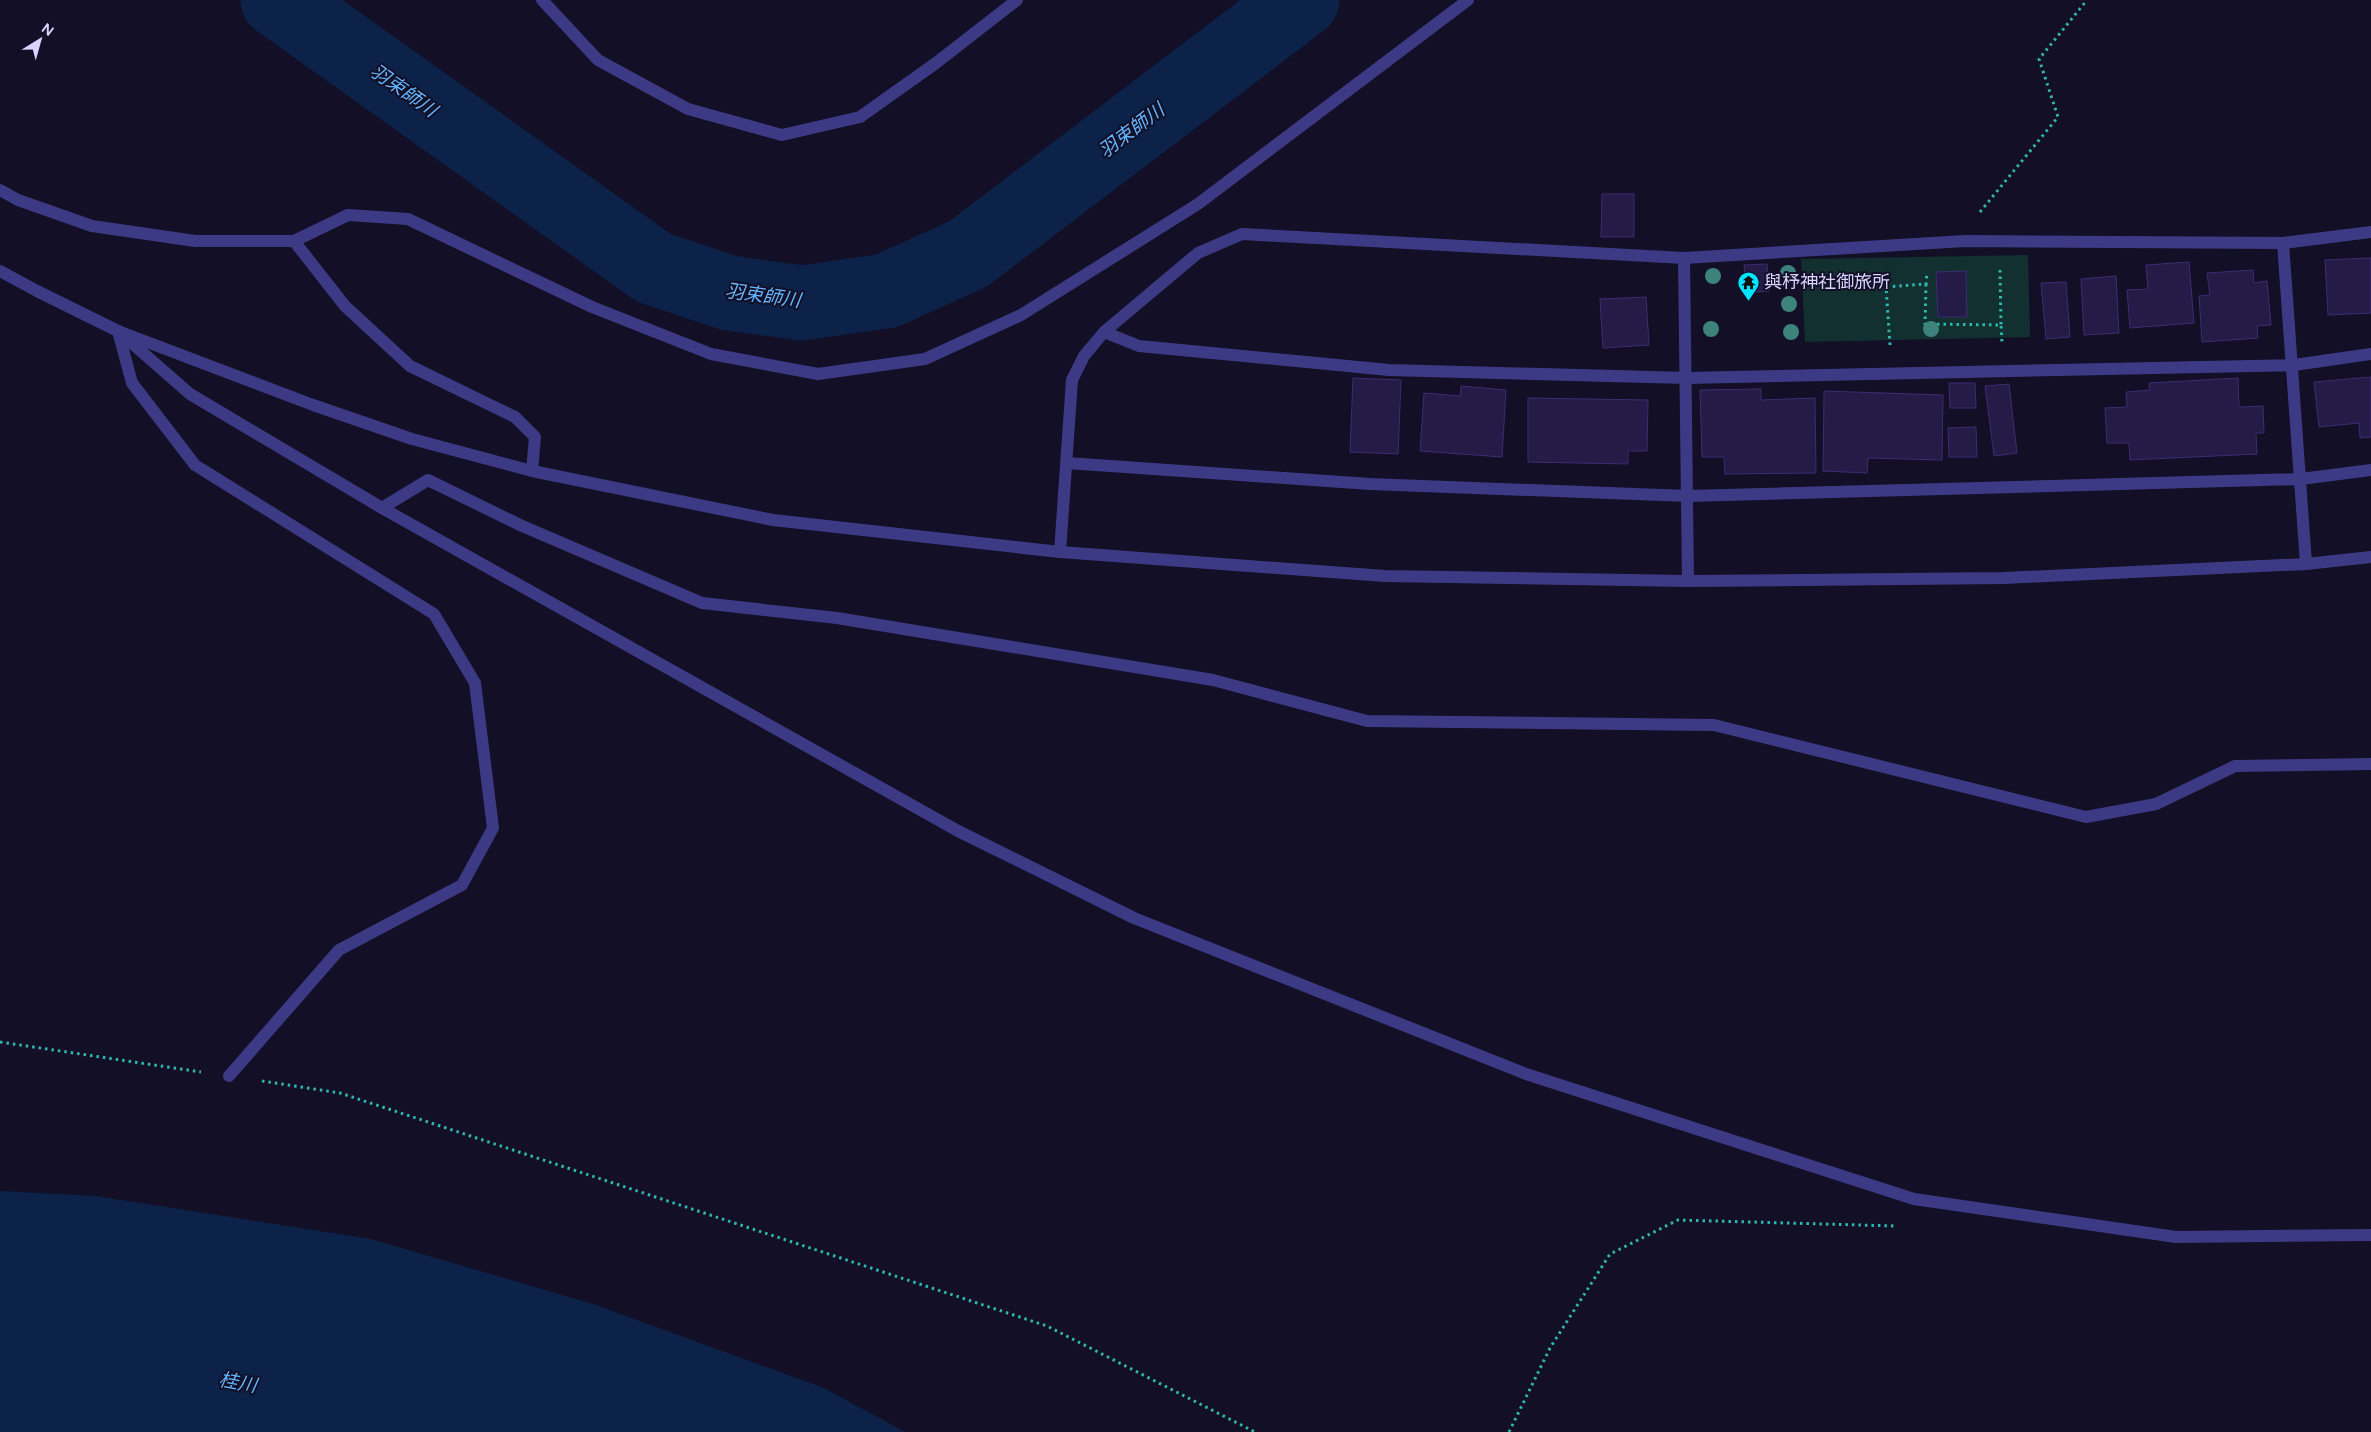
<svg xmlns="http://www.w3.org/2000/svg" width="2371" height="1432" font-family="Figtree,'Noto Sans JP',sans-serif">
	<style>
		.green { fill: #12302f }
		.water { fill: #0c2248 }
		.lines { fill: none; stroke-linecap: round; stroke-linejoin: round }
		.river { stroke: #0c2248; stroke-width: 75 }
		.building { fill: #241b47; stroke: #3b2d73 }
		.path { stroke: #2fb8b0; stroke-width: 3; stroke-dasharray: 2.5 4; stroke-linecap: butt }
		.service { stroke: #3d3a85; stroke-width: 12 }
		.minor { stroke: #3d3a85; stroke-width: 12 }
		.tertiary { stroke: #3d3a85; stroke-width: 12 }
		.tree { fill: #3d827b }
		.labels { text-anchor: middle; stroke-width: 4; stroke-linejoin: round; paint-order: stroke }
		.poi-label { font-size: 18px; fill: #d9d4ff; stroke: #130f26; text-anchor: start }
		.water-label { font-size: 19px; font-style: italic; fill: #62b6ff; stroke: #130f26 }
	</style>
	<rect width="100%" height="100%" fill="#130f26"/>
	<path class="green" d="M2028 255 2030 337 1805 342 1801 259Z"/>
	<path class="water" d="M0 1191 96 1196 371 1239 593 1304 824 1388 905 1432H0Z"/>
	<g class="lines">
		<path class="river" d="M278 0 654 268 729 293 802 303 886 291 968 254 1302 0"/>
	</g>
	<path class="building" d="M1602 194H1634V237H1601Z
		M2371 258V313L2328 315 2325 260Z
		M2189 262 2194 323 2130 328 2127 290 2148 289 2146 265Z
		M1767 264 1769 291 1746 293 1744 265Z
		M2253 270 2254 283 2267 281 2271 325 2257 326 2258 338 2202 342 2199 296 2210 295 2207 273Z
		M1966 271 1967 317H1938L1936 272Z
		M2116 276 2119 333 2084 335 2081 279Z
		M2066 282 2070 337 2046 339 2041 283Z
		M1646 297 1649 345 1603 348 1600 299Z
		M2371 377V437L2360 438 2359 423 2319 427 2314 382Z
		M1353 378 1401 380 1398 454 1350 452Z
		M2238 378 2239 407 2263 406 2264 433H2256L2257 454 2130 460 2129 443H2107L2105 408 2127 407 2126 392 2150 390 2149 383Z
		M1949 383H1975L1976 408H1950Z
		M2009 384 2017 453 1994 456 1985 386Z
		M1461 386 1506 390 1502 457 1420 451 1424 393 1460 396Z
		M1761 389V400L1815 398 1816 473 1725 474 1724 457H1702L1700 390Z
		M1824 391 1943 395 1942 460 1868 458 1867 473 1823 471Z
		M1528 398 1648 400 1647 451H1628V464L1528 462Z
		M1976 427 1977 457H1949L1948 428Z"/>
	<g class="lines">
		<path class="path" d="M1980 212 2058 117 2039 59 2087 0
			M2000 270 2001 325
			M1926 284 1925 324 2001 325 2002 343
			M1890 345 1886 287 1926 284 1927 272
			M0 1042 201 1072
			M262 1081 340 1093 1047 1326 1255 1432
			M1509 1432 1550 1348 1610 1254 1678 1220 1896 1226"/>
		<path class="service" d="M542 0 598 60 688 109 782 135 860 117 936 63 1017 0
			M118 331 132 383 195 465 434 614 475 683 493 828 462 885 339 950 229 1076"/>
		<path class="minor" d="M0 190 18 200 92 226 195 241H294L348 215 408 219 592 307 711 354 818 374 925 359 1021 315 1198 204 1468 0
			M294 241 345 306 410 366 515 417 535 437 532 471
			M2283 243 2306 564
			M1684 258 1688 581
			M1104 332 1139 346 1389 370 1687 378 2294 365 2371 354
			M1067 463 1370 484 1688 496 2301 479 2371 470
			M382 508 428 480 520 525 702 603 837 618 1213 680 1367 721 1714 725 2086 817 2156 804 2235 766 2371 764
			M1060 552 1072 380 1084 356 1104 332 1198 253 1242 234 1684 258 1965 241 2283 243 2371 232"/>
		<path class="tertiary" d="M0 271 37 291 118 331 313 405 412 439 532 471 773 520 1060 552 1385 576 1688 581 2004 578 2306 564 2371 557
			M118 331 190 394 382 508 958 831 1134 918 1526 1074 1914 1199 2176 1237 2371 1235"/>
	</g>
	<g class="tree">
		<circle cx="1788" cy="273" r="8"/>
		<circle cx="1713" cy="276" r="8"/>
		<circle cx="1789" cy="304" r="8"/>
		<circle cx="1711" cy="329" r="8"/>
		<circle cx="1931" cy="329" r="8"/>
		<circle cx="1791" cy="332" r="8"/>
	</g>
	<defs>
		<symbol id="temple-pin" viewBox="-11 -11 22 30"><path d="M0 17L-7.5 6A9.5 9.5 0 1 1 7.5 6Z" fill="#00e5ff" stroke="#130f26"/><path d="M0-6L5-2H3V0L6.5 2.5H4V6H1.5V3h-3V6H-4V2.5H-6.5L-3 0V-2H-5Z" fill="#111"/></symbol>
	</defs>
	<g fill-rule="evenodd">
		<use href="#temple-pin" x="1736" y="270" width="25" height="34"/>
	</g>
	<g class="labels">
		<g class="poi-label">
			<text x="1764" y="288">與杼神社御旅所</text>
		</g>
		<g class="water-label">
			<text transform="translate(404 90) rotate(35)" y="7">羽束師川</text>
			<text transform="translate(1131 130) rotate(-37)" y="7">羽束師川</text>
			<text transform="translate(763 295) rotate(8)" y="7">羽束師川</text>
			<text transform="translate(238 1382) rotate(10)" y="7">桂川</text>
		</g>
	</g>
	<g transform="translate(40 40) rotate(37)" stroke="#130f26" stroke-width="4" paint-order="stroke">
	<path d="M0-4L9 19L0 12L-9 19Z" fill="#d9d4ff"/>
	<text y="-8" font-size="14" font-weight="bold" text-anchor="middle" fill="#d9d4ff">N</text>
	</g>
</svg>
